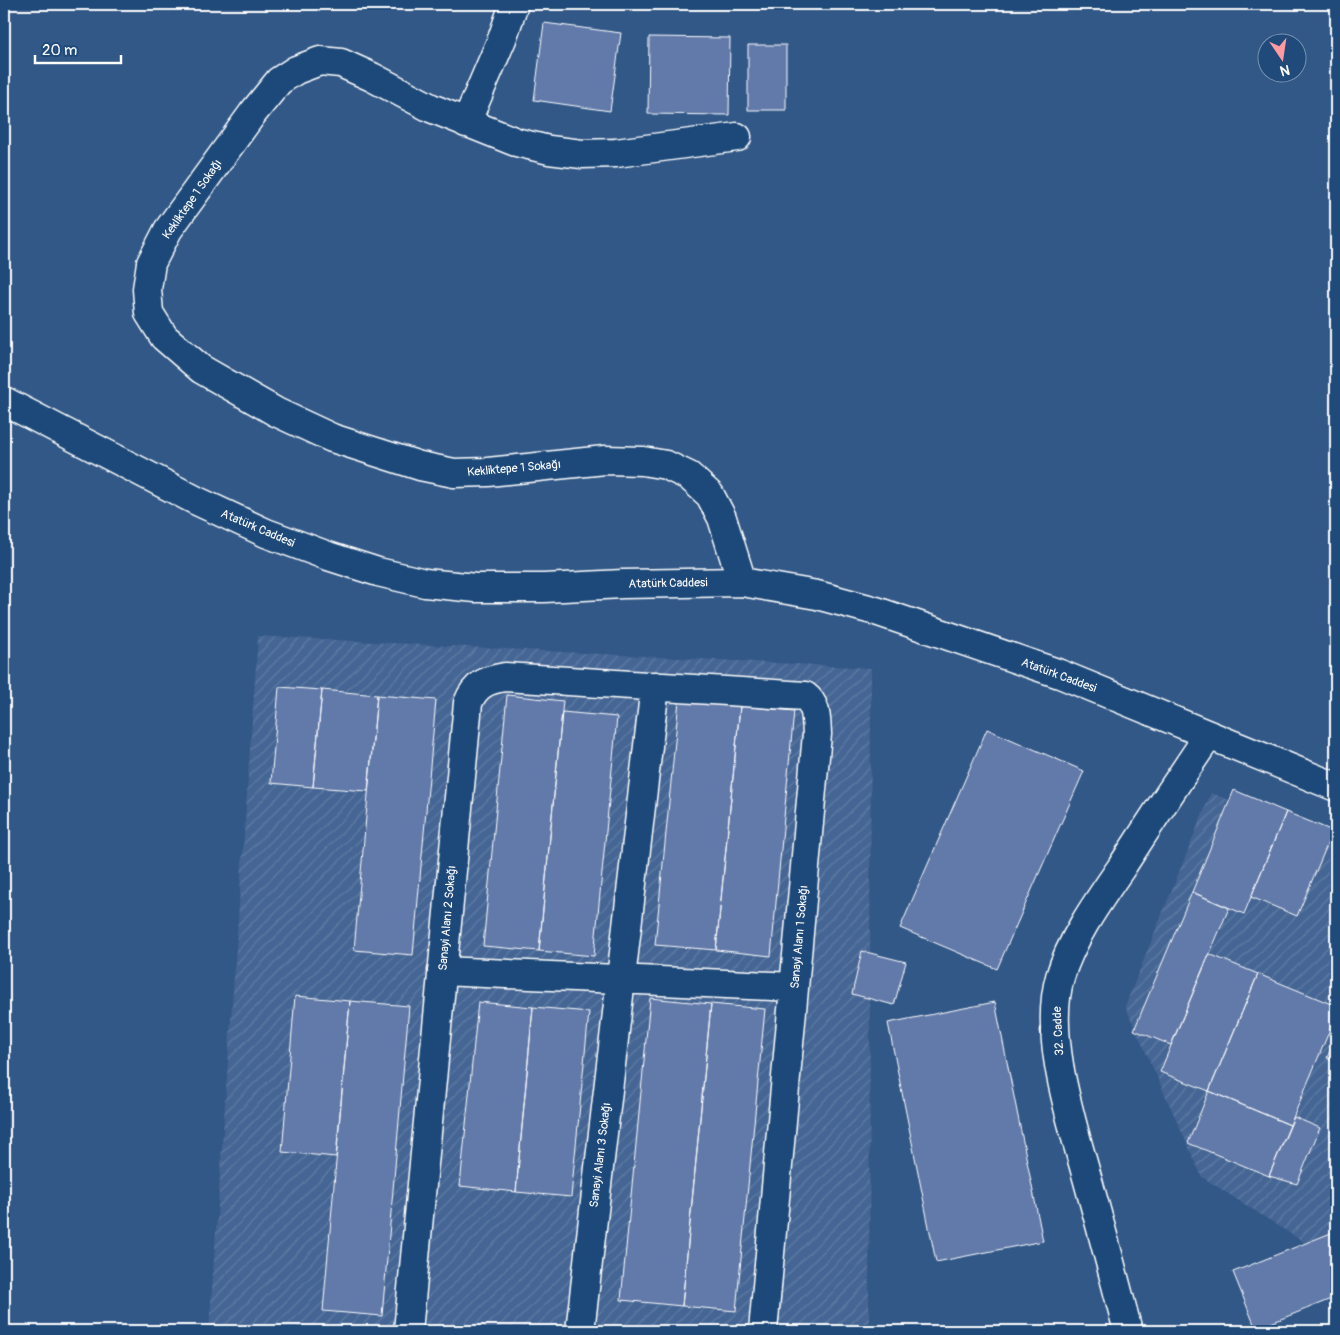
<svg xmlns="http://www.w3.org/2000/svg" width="1340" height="1335" font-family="Pangolin,sans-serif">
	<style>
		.industrial { fill: url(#industrial-furrows) }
		.building { fill: #627aaa; stroke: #fff }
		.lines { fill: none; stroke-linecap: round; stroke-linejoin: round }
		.street-casing { stroke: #fff; stroke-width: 31 }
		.secondary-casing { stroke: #fff; stroke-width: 31 }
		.street { stroke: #1f4a7a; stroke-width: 28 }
		.secondary { stroke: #1f4a7a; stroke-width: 28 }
		.labels { text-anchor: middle; stroke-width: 4; stroke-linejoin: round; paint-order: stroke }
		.street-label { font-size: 12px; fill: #fff; stroke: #1f4a7a }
	</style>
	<defs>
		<pattern id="industrial-furrows" width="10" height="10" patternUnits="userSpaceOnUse" patternTransform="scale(1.25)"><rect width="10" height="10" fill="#446594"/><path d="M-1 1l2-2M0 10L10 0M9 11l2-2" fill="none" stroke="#607ca4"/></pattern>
	</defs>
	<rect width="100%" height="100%" fill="#325888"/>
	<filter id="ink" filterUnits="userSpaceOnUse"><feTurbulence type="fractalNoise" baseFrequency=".02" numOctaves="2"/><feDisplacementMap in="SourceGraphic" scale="10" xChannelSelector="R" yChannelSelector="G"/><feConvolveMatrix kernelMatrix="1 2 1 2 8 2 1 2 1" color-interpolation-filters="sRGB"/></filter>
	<g filter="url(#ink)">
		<path class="industrial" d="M258 636 871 668 869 1331H209Z
			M1211 793 1336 840V1263L1202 1177 1125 1006Z"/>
		<path class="building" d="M544 23 621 33 610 111 534 100Z
			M649 37 730 38 729 115 648 114Z
			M748 45H786V110H748Z
			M279 687 322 690 313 787 271 783Z
			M322 690 377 695 368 791 313 787Z
			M377 695 436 700 413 955 354 950Z
			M507 695 563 701 539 951 483 946Z
			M679 700 740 706 716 950 655 945Z
			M740 706 794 711 771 956 716 950Z
			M562 712 617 717 594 956 539 951Z
			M987 729 1084 771 997 969 900 928Z
			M1234 790 1286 812 1244 914 1192 892Z
			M1286 812 1333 831 1297 916 1251 897Z
			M1192 892 1229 908 1171 1045 1134 1030Z
			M862 951 906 962 894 1005 852 994Z
			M1209 954 1258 974 1209 1091 1160 1072Z
			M1258 974 1336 1006V1015L1290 1125 1209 1091Z
			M295 996 350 1001 336 1157 282 1152Z
			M650 998 711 1004 682 1306 621 1300Z
			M350 1001 409 1006 382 1316 323 1311Z
			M478 1002 533 1007 516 1192 460 1186Z
			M995 1002 1043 1241 936 1262 888 1023Z
			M711 1004 765 1009 736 1311 682 1306Z
			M533 1007 589 1012 571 1197 516 1192Z
			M1336 1036V1062L1327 1058Z
			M1209 1091 1290 1125 1269 1176 1188 1143Z
			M1294 1117 1320 1128 1297 1184 1269 1176Z
			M1336 1231V1297L1256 1329 1233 1272Z"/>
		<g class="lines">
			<defs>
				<path id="street" d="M466 123 502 39 514 4
					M737 137 616 153 582 154 549 150 516 142 431 108 372 77 341 63 320 61 296 70 279 81 253 113 168 230 151 263 147 289 149 313 164 337 201 369 276 412 332 438 420 466 454 473 488 472 605 460 643 461 666 465 689 476 710 495 722 518 742 582
					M442 971 794 987
					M408 1331 468 703C475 685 486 680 505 677L805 696C817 705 816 719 817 734L763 1331
					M580 1331 655 686"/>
				<path id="secondary" d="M4 401 197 501 266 533 328 556 378 572 425 583 476 588H544L623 584 742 582 817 595 876 611 1060 674 1336 787
					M1128 1331C1116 1285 1104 1238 1091 1192 1075 1131 1042 1039 1060 977 1071 939 1099 900 1121 868 1150 823 1179 779 1209 735"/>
			</defs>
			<use href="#street" class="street-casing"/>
			<use href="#secondary" class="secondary-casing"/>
			<use href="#street" class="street"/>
			<use href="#secondary" class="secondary"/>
		</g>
	</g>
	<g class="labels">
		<g class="street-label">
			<text transform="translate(192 199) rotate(-55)" y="4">Kekliktepe 1 Sokağı</text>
			<text transform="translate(514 468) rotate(-5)" y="4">Kekliktepe 1 Sokağı</text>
			<text transform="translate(258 528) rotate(23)" y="4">Atatürk Caddesi</text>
			<text transform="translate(668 583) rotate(-1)" y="4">Atatürk Caddesi</text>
			<text transform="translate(1059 675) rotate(20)" y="4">Atatürk Caddesi</text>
			<text transform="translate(447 918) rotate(-85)" y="4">Sanayi Alanı 2 Sokağı</text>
			<text transform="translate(799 937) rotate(-85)" y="4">Sanayi Alanı 1 Sokağı</text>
			<text transform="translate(1058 1031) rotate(-93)" y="4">32. Cadde</text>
			<text transform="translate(600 1155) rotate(-83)" y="4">Sanayi Alanı 3 Sokağı</text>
		</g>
	</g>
	<rect width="1340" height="1335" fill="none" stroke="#1f4a7a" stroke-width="20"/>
	<rect x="10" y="10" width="1320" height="1315" fill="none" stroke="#fff" stroke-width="2" filter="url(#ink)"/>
	<g transform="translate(1282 58) rotate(167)"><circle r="24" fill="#1f4a7a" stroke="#7992af"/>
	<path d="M0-4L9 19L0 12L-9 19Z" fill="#ff9aa2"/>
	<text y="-8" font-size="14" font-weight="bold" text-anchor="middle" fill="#ffffff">N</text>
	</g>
	<path d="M35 55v8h86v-8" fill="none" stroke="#ffffff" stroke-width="2.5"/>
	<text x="42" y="55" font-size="15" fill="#ffffff" stroke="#1f4a7a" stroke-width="4" paint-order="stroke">20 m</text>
</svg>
